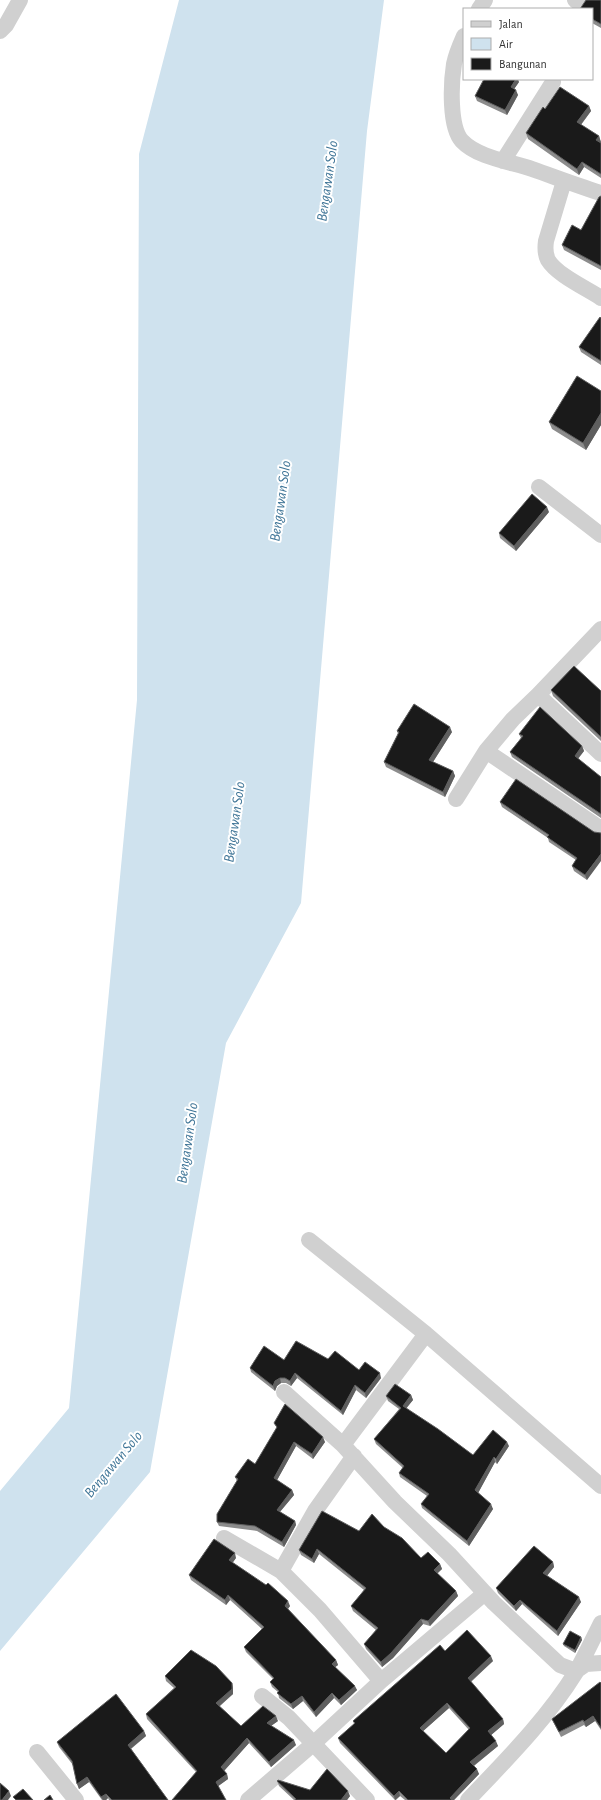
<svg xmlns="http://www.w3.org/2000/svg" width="601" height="1800" font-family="'Alegreya Sans',sans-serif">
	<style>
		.water { fill: #cfe2ee }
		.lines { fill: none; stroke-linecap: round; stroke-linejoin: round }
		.minor { stroke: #d0d0d0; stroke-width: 16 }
		.wall { fill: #8c8c8c; fill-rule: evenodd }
		.shaded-wall { fill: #5f5f5f }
		.building { fill: #1a1a1a; stroke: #5f5f5f; fill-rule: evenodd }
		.labels { text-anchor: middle; stroke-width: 4; stroke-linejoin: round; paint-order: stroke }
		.water-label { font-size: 15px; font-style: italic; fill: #3f7597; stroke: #fff }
	</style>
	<rect width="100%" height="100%" fill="#fff"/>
	<path class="water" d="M179 0H384L367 131 301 903 226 1043 150 1472 0 1651V1491L69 1408 137 700 139 154Z"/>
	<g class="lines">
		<path class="minor" d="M575 0 578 2
			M479 9 485 0
			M0 31 6 25 20 0
			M464 36C460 45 456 54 454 64 451 83 449 127 462 141 478 158 512 162 532 169 555 177 578 186 601 193
			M503 161 553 82
			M564 181 546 241C545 248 545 254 548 260 557 275 586 288 601 298
			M539 487 601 535
			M538 695 601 754
			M486 751 601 829
			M456 799 486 751 513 719 538 695 601 629
			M309 1240 426 1334 601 1486
			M284 1392 343 1445 395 1502 449 1554 494 1603 560 1665 576 1671 586 1664 601 1663
			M343 1445 426 1334
			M224 1538 281 1571 320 1610 381 1681
			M281 1571 315 1511 354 1456
			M262 1696 289 1718 367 1800
			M37 1752 76 1800
			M248 1800 313 1744 381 1681 485 1593
			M468 1800C506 1760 547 1719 576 1672 585 1656 593 1639 601 1623"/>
	</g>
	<path class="wall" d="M601 0V28L592 23V9Z
		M519 82 514 89 518 95 507 115 477 101 475 96Z
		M589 106 591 111 581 125 599 136 601 143V178L584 167 579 175 528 139 526 133 545 109Z
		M601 196V270L564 250 562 245 581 230Z
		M601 318V365L581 352 579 347Z
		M601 391V425L586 450 552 429 549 422Z
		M549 512 516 551 500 538 499 533Z
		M551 690 601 691V741L553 696Z
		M397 731 452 732 433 762 453 771 455 776 445 797 386 767 384 762 398 734Z
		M519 734 582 746 584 751 578 759 601 777V818L512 757 510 752 521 738Z
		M500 802 594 832 587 880 574 871 572 866 576 860 549 842 548 838 502 807Z
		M328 1359 381 1378 366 1398 356 1390 343 1415 297 1378 291 1386 286 1383H281L277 1386 275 1391 251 1372 250 1368 284 1360Z
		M411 1395 413 1400 406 1408 473 1455 509 1446 497 1464 495 1462 478 1493 493 1509 469 1546 422 1508 421 1504 427 1496 400 1477 399 1473 403 1468 376 1444 374 1439 399 1409 388 1401 386 1396Z
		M274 1423 325 1442 313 1459 296 1446 277 1480 292 1490 294 1495 280 1512 295 1521 296 1525 284 1547 257 1531 219 1526 217 1522 237 1481 235 1477 255 1464 277 1428Z
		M384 1527 421 1558 440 1564 442 1569 437 1574 456 1591 458 1596 430 1626 423 1624 393 1658 382 1667 366 1649 364 1644 376 1630 353 1611 351 1606 364 1590 319 1554 314 1563 301 1555 299 1550 359 1531Z
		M236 1558 232 1563 290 1606 288 1609 336 1660 338 1665 335 1667 357 1690 341 1705 334 1698 316 1717 303 1701 293 1709 279 1698 278 1692 272 1687 270 1682 273 1679 246 1652 244 1647 262 1629 230 1600 226 1605 191 1580 189 1575Z
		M553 1562 554 1567 547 1576 581 1602 558 1636 522 1604 516 1611 498 1593 496 1588Z
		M581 1637 582 1640 575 1653 564 1646 563 1644Z
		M445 1651 493 1661 471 1682 503 1719 504 1724 491 1735 498 1746 474 1766 479 1774 454 1800H405L400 1796 396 1800H395L340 1743 338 1738 354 1724 353 1721ZM449 1708 469 1730 446 1753 423 1731Z
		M165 1676 232 1683 233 1688V1694L219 1707 241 1726 278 1721 271 1726 296 1745 271 1767 249 1743 224 1771 227 1774 228 1779 218 1786 196 1772 147 1719 146 1714 174 1688 166 1681Z
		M601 1683V1730L595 1721 586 1727 584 1725 561 1737 552 1719Z
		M144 1731 146 1736 131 1749 168 1800H109L108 1798 106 1800H102L89 1782 79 1789 73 1765 59 1747 57 1742Z
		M277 1781 310 1790 350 1796 347 1800H294L279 1786Z"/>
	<path class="shaded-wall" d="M516 79H518L519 82 512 92 511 87Z
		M516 90 518 95 507 115 505 110Z
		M589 106 591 111 579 127 577 122Z
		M599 136 601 142 598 145 596 140Z
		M582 162 584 167 579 175 577 169Z
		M601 413V425L586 450 583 443Z
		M547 507 549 512 516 551 514 546Z
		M450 727 452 732 431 765 429 760Z
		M582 746 584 751 576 761 575 756Z
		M453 771 455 776 445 797 443 792Z
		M601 854V861L587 880 585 875Z
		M295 1373 297 1378 291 1386 290 1381Z
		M380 1373 381 1378 366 1398 365 1393Z
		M280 1378 281 1383 277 1386 275 1391 273 1386 275 1381Z
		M355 1385 356 1390 343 1415 341 1411Z
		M411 1395 413 1400 405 1410 403 1406Z
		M323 1437 325 1442 313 1459 312 1454Z
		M294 1442 296 1446 276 1482 274 1478Z
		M507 1442 509 1446 497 1464 496 1459Z
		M494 1457 495 1462 477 1495 475 1490Z
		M292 1490 294 1495 278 1514 277 1510Z
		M491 1504 493 1509 469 1546 467 1541Z
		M295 1521 296 1525 284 1547 282 1542Z
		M317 1549 319 1554 314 1563 312 1559Z
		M235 1553 236 1558 231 1565 229 1560Z
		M553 1562 554 1567 545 1578 543 1573Z
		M440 1564 442 1569 435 1575 434 1570Z
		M456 1591 458 1596 430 1626 428 1621Z
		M228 1595 230 1600 226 1605 225 1600Z
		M579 1597 581 1602 558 1636 557 1631Z
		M520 1600 522 1604 516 1611 514 1606Z
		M288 1601 290 1606 287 1610 285 1606Z
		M421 1619 423 1624 393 1658 382 1667 381 1662Z
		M581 1637 582 1640 575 1653V1650Z
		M491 1656 493 1661 469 1683 468 1678Z
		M336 1660 338 1665 334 1668 332 1664Z
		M232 1683 233 1688V1694L217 1708 216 1703Z
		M355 1686 357 1690 341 1705 339 1700Z
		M332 1693 334 1698 316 1717 314 1712Z
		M302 1696 303 1701 293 1709 291 1704Z
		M447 1703 449 1708 421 1733 420 1728Z
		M276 1716 278 1721 268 1728 267 1723Z
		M593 1716 595 1721 586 1727 584 1722Z
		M503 1719 504 1724 490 1736 488 1731Z
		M144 1731 146 1736 129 1750 128 1745Z
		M247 1738 249 1743 223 1772 221 1767Z
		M294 1740 296 1745 271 1767 269 1762Z
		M496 1741 498 1746 472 1767 470 1762Z
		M477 1769 479 1774 454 1800H451L450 1798Z
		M227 1774 228 1779 217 1787 216 1782Z
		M87 1777 89 1782 79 1789 77 1784Z
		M9 1791 11 1796 8 1800H2Z
		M348 1791 350 1796 347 1800H341Z
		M399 1791 400 1796 395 1800 394 1796Z
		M106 1794 108 1798 106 1800H103L101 1797Z"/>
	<path class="building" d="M586 0H601V24L592 19V9H580Z
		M484 79H516L511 87 516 90 505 110 475 96Z
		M560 87 589 106 577 122 599 136 596 140 601 143V174L582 162 577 169 526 133 543 107 545 109Z
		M601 196V266L562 245 572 225 581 230 599 197Z
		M600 317 601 318V361L579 347Z
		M577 376 601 391V413L583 443 549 422Z
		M532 494 547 507 514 546 499 533Z
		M574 666 601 691V737L551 690Z
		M414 704 450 727 429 760 453 771 443 792 384 762 399 732 397 731Z
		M540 707 582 746 575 756 601 777V814L510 752 523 736 519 734Z
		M516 779 594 832 601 833V854L585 875 572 866 577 858 547 837 549 835 500 802Z
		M296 1341 328 1359 335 1351 359 1370 365 1362 380 1373 365 1393 355 1385 341 1411 295 1373 290 1381 285 1378H280L275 1381 273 1386 250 1368 264 1346 284 1360Z
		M395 1384 411 1395 403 1406 438 1429 473 1455 493 1430 507 1442 496 1459 494 1457 475 1490 491 1504 467 1541 421 1504 429 1494 399 1473 404 1466 374 1439 401 1408 386 1396Z
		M285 1404 323 1437 312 1454 294 1442 274 1478 292 1490 277 1510 295 1521 282 1542 255 1526 217 1522V1514L238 1479 235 1477 248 1459 255 1464 277 1427 274 1423Z
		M322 1511 359 1531 372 1514 384 1527 402 1538 421 1558 428 1552 440 1564 434 1570 456 1591 428 1621 421 1619 391 1653 381 1662 364 1644 378 1628 351 1606 366 1588 317 1549 312 1559 299 1550Z
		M214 1539 235 1553 229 1560 266 1585 268 1583 288 1601 285 1606 336 1660 332 1664 355 1686 339 1700 332 1693 314 1712 302 1696 291 1704 277 1693 279 1691 270 1682 274 1678 244 1647 264 1627 228 1595 225 1600 189 1575Z
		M534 1546 553 1562 543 1573 579 1597 557 1631 520 1600 514 1606 496 1588Z
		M467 1630 491 1656 468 1678 503 1719 488 1731 496 1741 470 1762 477 1769 450 1798 452 1800H408L399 1791 394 1796 338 1738 355 1723 353 1721 440 1645 445 1651ZM447 1703 470 1728 446 1753 420 1728Z
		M570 1631 581 1637 575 1650 563 1644Z
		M191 1650 216 1666 232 1683V1689L216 1703 241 1726 263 1706 276 1716 267 1723 294 1740 269 1762 247 1738 221 1767 227 1774 216 1782 226 1800H172L197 1771 146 1714 176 1687 165 1676Z
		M600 1682 601 1683V1728L593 1716 584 1722 583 1720 559 1732 552 1719Z
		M116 1694 144 1731 128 1745 168 1800H112L106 1794 101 1797 87 1777 77 1784 72 1761 57 1742Z
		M327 1769 348 1791 341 1800H295L296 1799 277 1781 278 1780 310 1790Z
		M0 1783 9 1791 2 1800H0Z
		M23 1789 33 1800H16L13 1797Z
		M50 1795 53 1800H44Z"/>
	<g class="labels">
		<g class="water-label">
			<text transform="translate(327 181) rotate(-82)" y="5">Bengawan Solo</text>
			<text transform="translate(280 501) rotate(-82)" y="5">Bengawan Solo</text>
			<text transform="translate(234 822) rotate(-82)" y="5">Bengawan Solo</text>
			<text transform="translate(187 1143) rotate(-82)" y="5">Bengawan Solo</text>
			<text transform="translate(113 1464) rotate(-50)" y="5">Bengawan Solo</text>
		</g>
	</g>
	<rect x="463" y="8" width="130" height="72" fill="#ffffff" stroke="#adadad"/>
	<rect x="471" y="21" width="20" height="6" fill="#d0d0d0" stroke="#adadad"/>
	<text x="499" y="28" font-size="12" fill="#333333">Jalan</text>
	<rect x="471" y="38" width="20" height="12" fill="#cfe2ee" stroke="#adadad"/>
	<text x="499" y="48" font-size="12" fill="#333333">Air</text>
	<rect x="471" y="58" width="20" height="12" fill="#1a1a1a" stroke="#adadad"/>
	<text x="499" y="68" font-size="12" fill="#333333">Bangunan</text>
</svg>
